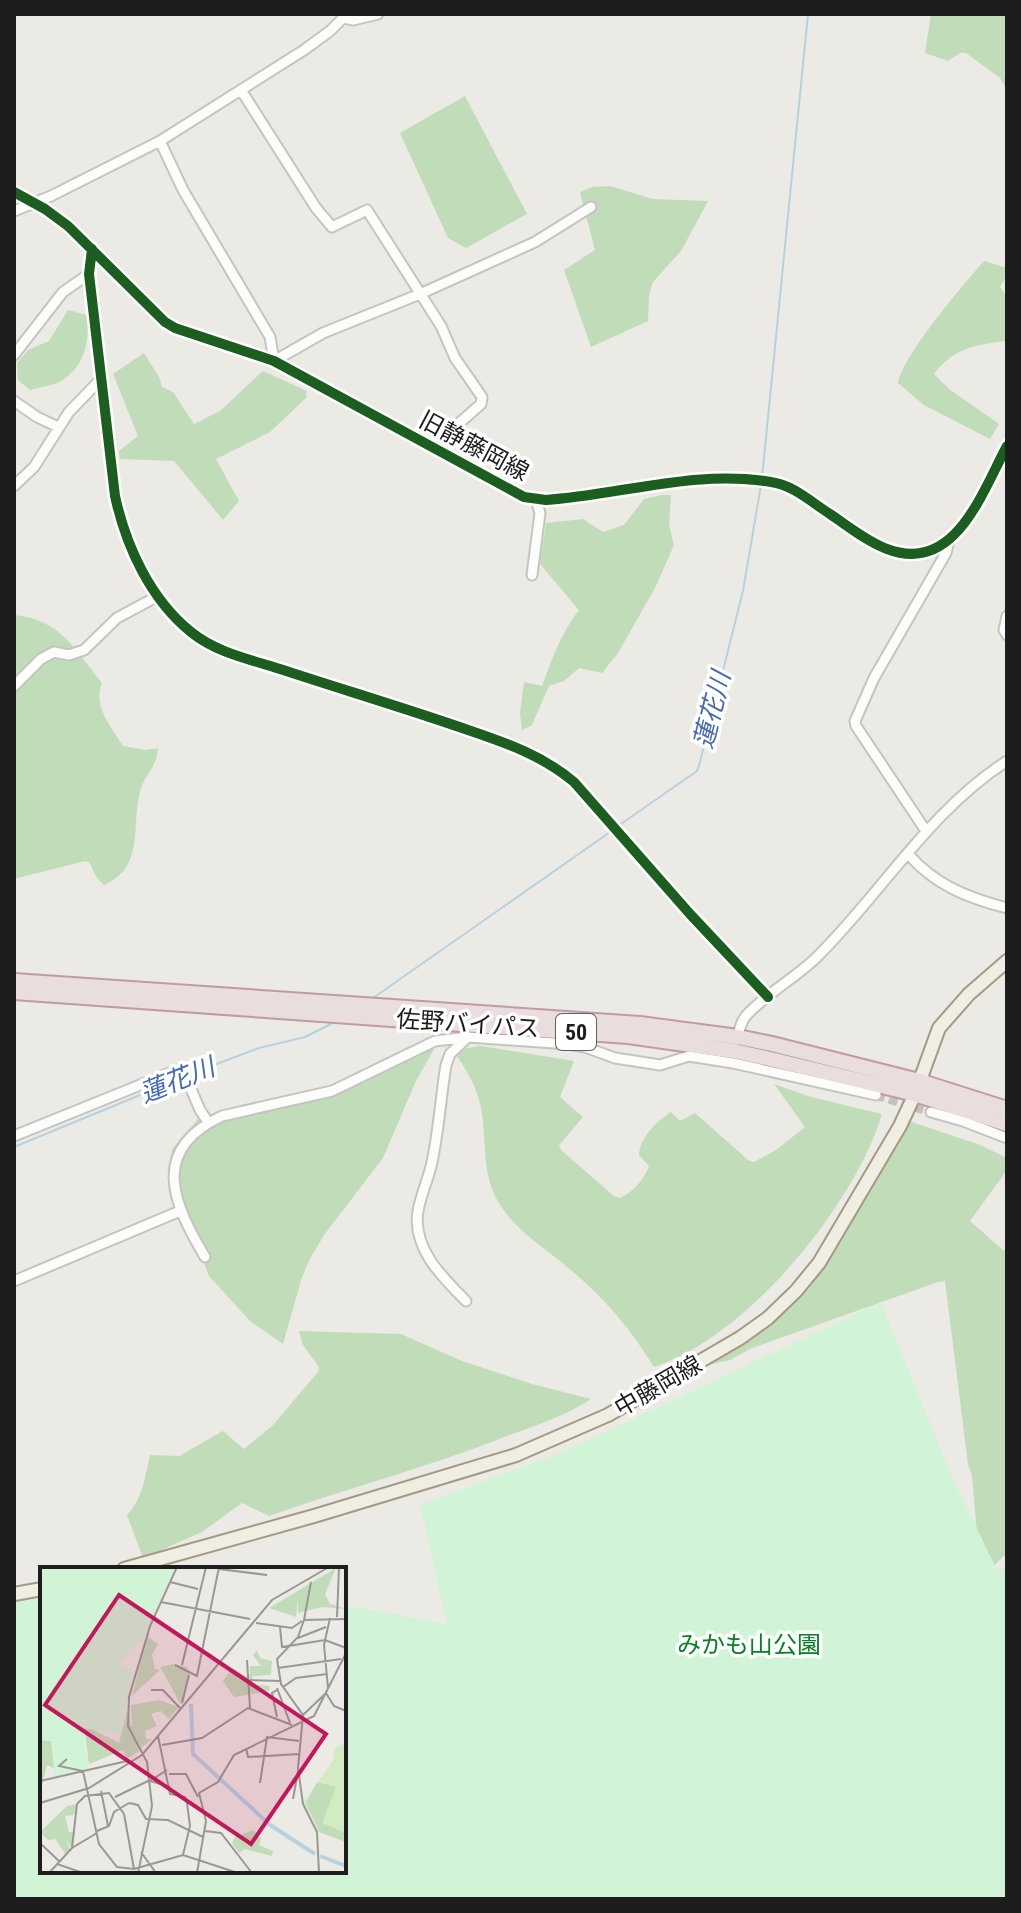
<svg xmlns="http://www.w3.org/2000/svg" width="1021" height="1913" font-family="'Roboto Condensed','Noto Sans JP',sans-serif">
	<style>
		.forest { fill: #c1dcb8 }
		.park { fill: #d1f4d6 }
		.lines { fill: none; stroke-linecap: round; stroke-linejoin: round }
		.stream { stroke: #b6d2e0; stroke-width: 2 }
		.minor-tunnel { stroke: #c3c1bc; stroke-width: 9; stroke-dasharray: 9 4.5; stroke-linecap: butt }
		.minor-casing { stroke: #c4c4c1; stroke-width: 13 }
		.major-casing { stroke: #a29b81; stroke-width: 16 }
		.highway-casing { stroke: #c29ba0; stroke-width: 18 }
		.minor { stroke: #fcfcfb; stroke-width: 9 }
		.major { stroke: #f0ede3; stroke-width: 12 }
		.highway { stroke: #eadddd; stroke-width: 14 }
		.cycleway-casing { stroke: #fff; stroke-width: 15 }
		.cycleway { stroke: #1b5e20; stroke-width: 10 }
		.labels { text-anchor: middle; stroke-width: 7; stroke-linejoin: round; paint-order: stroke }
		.shield { fill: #fff; stroke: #616161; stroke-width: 2 }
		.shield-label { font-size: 22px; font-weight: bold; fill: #1d1d1d }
		.street-label { font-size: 24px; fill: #1d1d1d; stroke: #fff }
		.park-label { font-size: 24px; fill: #058022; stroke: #fff }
		.water-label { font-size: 26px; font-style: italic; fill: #446ab1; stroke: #fff }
		.inset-river { fill: none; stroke: #b6d2e0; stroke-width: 4 }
		.inset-road { fill: none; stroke: #999894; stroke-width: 2 }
		.view { fill: #c2185b; fill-opacity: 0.15; stroke: #c2185b; stroke-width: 4 }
		.inset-edge { fill: none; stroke: #1d1d1d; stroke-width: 4 }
	</style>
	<rect width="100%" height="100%" fill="#eceae4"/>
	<path class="forest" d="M931 14H1007V90L1000 78 966 53H960L948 61 925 53Z
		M465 96 527 214 466 248 448 238 400 133Z
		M610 186 653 199 708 201 681 251 653 282 649 295 648 321 591 347 564 270 595 250 580 192 592 187Z
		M984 261 1007 268V275L1000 287 1007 297V341C977 344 952 349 934 374L949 389 999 424 990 439 924 405 898 383C904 354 962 286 984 261Z
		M68 310 87 315C90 340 85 367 61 381 52 386 39 387 30 390L18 380 17 363 28 350 49 341Z
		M144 353 159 377 162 387 173 392 194 424 220 411 263 371 307 391 306 398 270 432 216 459 239 501 223 520 174 461 120 459 119 451 138 436 113 374Z
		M662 495H671L669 525 674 545 656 586 618 653 602 673 579 668 564 681 549 686 532 725 522 730 520 714 524 682 542 686C551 661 562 631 579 610L540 564 546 523 583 519 603 532 624 525 644 499Z
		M14 615C62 620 74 649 102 683 92 706 112 728 123 746L145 750 158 748C157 768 144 774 140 792 131 826 145 868 104 885L97 878 89 862 85 861 14 879Z
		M481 1046 574 1061 560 1097 583 1117 559 1145 561 1150 614 1196 620 1198C633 1192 644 1180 649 1166L639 1155C640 1137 657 1121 671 1112L680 1121 695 1113 748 1160 754 1162 776 1150 805 1127 774 1084 811 1097 882 1114C854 1206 747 1337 654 1367 630 1328 602 1295 566 1266 542 1246 515 1230 499 1203 481 1174 487 1140 481 1108 477 1087 467 1071 455 1053L461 1049Z
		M422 1049H434L416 1081 383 1158 324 1235 310 1259 302 1277 283 1344 250 1321 209 1276 173 1185 169 1167 172 1149 199 1118 322 1090Z
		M906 1120 980 1145 1007 1158V1170L970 1221 1003 1250H1007V1553L981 1578 972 1476 968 1464 945 1281 938 1282 752 1348 730 1360 704 1366C709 1363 715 1361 720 1358 736 1349 751 1336 764 1324 829 1267 870 1198 906 1120Z
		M299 1331 401 1334 462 1361 532 1384 591 1399C566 1416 536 1425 507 1436 429 1467 348 1488 269 1516L242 1503 202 1532 143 1558 127 1515C143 1498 145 1477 150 1455L179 1456 223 1431 244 1449 273 1425 318 1372 319 1367 303 1345Z"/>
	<path class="park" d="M881 1302 954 1482 998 1572 1007 1566V1899H14V1601L42 1596V1871H344V1605L447 1624 420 1505 565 1451Z"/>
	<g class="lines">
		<path class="stream" d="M762 478 808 14
			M618 826 697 771 700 762 743 591 761 485
			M373 998 613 830
			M190 1074 259 1048 305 1037 337 1021
			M14 1147 184 1077"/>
		<path class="minor-tunnel" d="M876 1095 931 1112"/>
		<defs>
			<path id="minor" d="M344 18 353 20 378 14
				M241 90 316 208 332 227 367 210 441 326 455 358 482 397 481 404 432 447
				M160 141 183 190 270 337 274 361 323 333 420 294 535 242 591 207
				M14 192 45 209 68 226 165 322 175 328 274 361 524 497 546 500C619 495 697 469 771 482 793 485 811 502 830 514 848 526 866 541 887 549 955 575 982 492 1007 446
				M14 211 51 196 160 141 304 50 330 31 347 14
				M92 249 89 274 115 496C126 546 150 599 191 632 217 653 249 659 280 669 344 690 408 709 471 731 509 744 543 756 574 782L690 914 768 997
				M14 355 63 292 89 274
				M14 401 37 417 58 427
				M14 486 34 467 69 412 101 379
				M532 575 540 513 536 500
				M1007 616 1004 630 1007 635
				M14 686 41 659 54 652 69 655 84 650 117 618 158 596
				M926 831 856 726 855 721 874 678 946 553 949 541
				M908 854C935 885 968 898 1007 908
				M737 1040C739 1032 740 1024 745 1017 765 994 794 979 816 958 881 894 929 811 1007 761
				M931 1112 963 1121 1007 1138
				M14 1136 182 1068 200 1110 208 1122
				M205 1257C173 1203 149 1150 222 1116L332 1091 435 1041 468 1037 568 1044 585 1047 615 1058 660 1065 689 1056 733 1063 876 1095
				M14 1281 180 1211
				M466 1301C442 1277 412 1248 418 1211 421 1193 430 1176 433 1157 439 1127 441 1095 446 1065L450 1054 468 1037"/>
			<path id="major" d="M124 1569 314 1516 516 1455 608 1415 740 1338 768 1318 796 1291 819 1263 900 1126 915 1094 939 1028 969 994 1007 961
				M14 1594 42 1589"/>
			<path id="highway" d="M14 981 640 1024 738 1037 772 1044 919 1081 1007 1109
				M14 992 628 1036 734 1051 766 1058 915 1094 1007 1124"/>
		</defs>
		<use href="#minor" class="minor-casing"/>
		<use href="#major" class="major-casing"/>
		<use href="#highway" class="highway-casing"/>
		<use href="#minor" class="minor"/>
		<use href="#major" class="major"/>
		<use href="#highway" class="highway"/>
		<defs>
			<path id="cycleway" d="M14 192 45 209 68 226 165 322 175 328 274 361 524 497 546 500C619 495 697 469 771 482 793 485 811 502 830 514 848 526 866 541 887 549 955 575 982 492 1007 446
				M92 249 89 274 115 496C126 546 150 599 191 632 217 653 249 659 280 669 344 690 408 709 471 731 509 744 543 756 574 782L690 914 768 997"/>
		</defs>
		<use href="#cycleway" class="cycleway-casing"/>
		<use href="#cycleway" class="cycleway"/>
	</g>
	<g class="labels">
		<rect class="shield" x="556" y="1014" width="40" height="36" rx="6"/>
		<g class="shield-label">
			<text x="576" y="1040">50</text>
		</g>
		<g class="street-label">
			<text transform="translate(474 446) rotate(28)" y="8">旧静藤岡線</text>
			<text transform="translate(468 1024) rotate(4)" y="8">佐野バイパス</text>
			<text transform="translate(658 1386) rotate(-30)" y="8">中藤岡線</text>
		</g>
		<g class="park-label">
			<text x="749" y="1653">みかも山公園</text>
		</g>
		<g class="water-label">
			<text transform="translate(712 710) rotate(-76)" y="9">蓮花川</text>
			<text transform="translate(177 1080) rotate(-22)" y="9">蓮花川</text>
		</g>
	</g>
	<g transform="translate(40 1567)">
		<rect width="306" height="306" fill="#eceae4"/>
		<path d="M306 174V275L282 266 263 236 293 194 295 182Z" fill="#d2ebc1"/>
		<path d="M296 1 285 27 290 37 306 42 283 40 258 46V32L256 50 229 41ZM107 69 118 77 112 88 115 102 120 103 92 129ZM217 83 220 91 232 94 231 108 213 109 211 117 230 119 229 124 194 130 183 114 192 101 205 109 210 107V99H221L213 88ZM133 97 147 100 150 108 141 138 120 100ZM119 133 139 140 129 152 121 144 111 147 117 159 105 164 106 172H112L101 181 92 163 91 138ZM87 144 99 184 87 192 83 183 49 197 44 158 79 176ZM0 173 14 174 16 202 7 198 0 227ZM277 215 296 220 282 256 306 266V275L279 265 266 236ZM37 237 34 248 25 249 29 265H35L31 281 26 271 30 283 26 288 15 272 8 273 0 265 27 239ZM213 263 221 271 219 278 233 284 232 289 205 282 199 286 192 276 195 270Z" fill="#c1dcb8"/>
		<path d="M0 0H135L103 71 78 97 93 103 81 168 43 161 49 204 15 211 11 174 0 172Z" fill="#d1f4d6"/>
		<path class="inset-river" d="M151 137 153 187 230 258 275 287M280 289 306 299"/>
		<path class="inset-road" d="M179 2 227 8M130 15 158 22M121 35 210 52M297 50 299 0M264 53 271 15M216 56 252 61 262 54M240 60 242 80 285 73 306 81M258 71 286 60M207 93 210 141M135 98 157 109 179 0M142 98 166 0M238 101 301 92M210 113 240 114M243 120 256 111 287 107M237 121 250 156M288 121 284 78 290 51M111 123H123L140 141M237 123 232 126 237 150M142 136 149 108M263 148 286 126 294 139 306 144M118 169 130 227 145 230 147 236 150 259 143 288M122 178 162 171 208 141 252 158M206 181 208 190 259 187M27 192 19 199 43 204 59 277 77 300 94 302 143 288 198 306M127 203 110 214 130 220M129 207H146L158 230M0 214 87 194M220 216 227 170 259 174M61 224 68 259M75 230 110 213M253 232 258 204M0 236 49 221 102 188 232 33 289 0M89 236 98 238 106 252 128 253 163 270M57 264 69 259 74 245 89 236M165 264 181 266 212 306M0 276 20 295M32 281 37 237 45 229 69 226 84 247 94 302M101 285 116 306M17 297 43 306M9 306 32 281 57 266M98 306 112 239 107 195 88 159 89 130 110 59 137 0M157 306 166 254 159 226 178 215 194 188 274 149 306 86M279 306 277 265 263 237 258 201 263 148 241 117 237 92 258 70 264 53 306 52"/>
		<path class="view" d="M79 28 286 167 211 277 5 138Z"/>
		<rect width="306" height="306" class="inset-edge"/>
	</g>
	<rect width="1021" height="1913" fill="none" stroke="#1d1d1d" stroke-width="32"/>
</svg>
